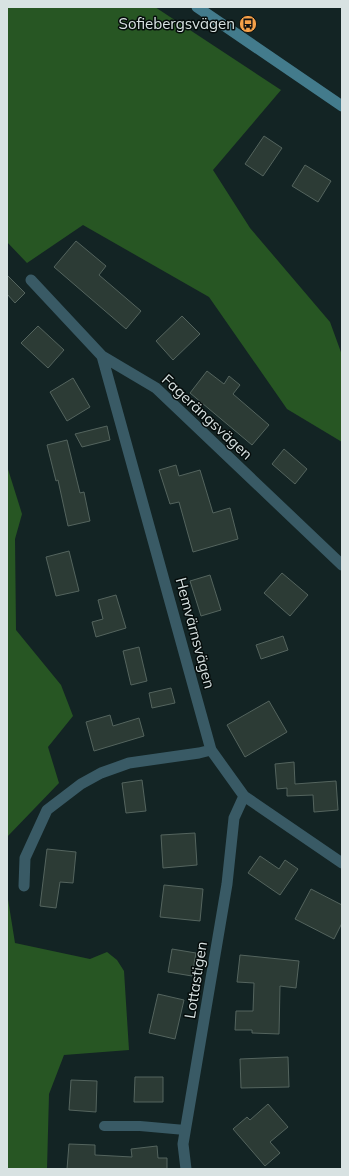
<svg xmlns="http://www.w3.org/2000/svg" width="349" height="1176" font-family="Mulish,sans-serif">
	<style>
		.forest { fill: #275623 }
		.building { fill: #2c3b35; stroke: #54645e }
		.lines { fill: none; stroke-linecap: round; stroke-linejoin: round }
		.service { stroke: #395a65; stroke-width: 10 }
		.minor { stroke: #395a65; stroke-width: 11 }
		.secondary { stroke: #437b8c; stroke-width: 11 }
		.labels { text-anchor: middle; stroke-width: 3; stroke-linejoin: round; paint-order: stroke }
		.poi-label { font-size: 15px; fill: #d8e2e2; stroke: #050c0b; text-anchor: end }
		.street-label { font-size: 15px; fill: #d8e2e2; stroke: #050c0b }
	</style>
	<rect width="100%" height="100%" fill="#132424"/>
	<path class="forest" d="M7 7H155L281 90 213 170 250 228 330 322 342 355V442L287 409 209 297 83 225 27 263 7 242Z
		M7 466 22 514 15 539 16 630 61 685 73 716 48 747 59 783 7 837Z
		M7 893 15 943 90 959 107 952 117 960 124 971 129 1050 64 1055 49 1094 47 1169H7Z"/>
	<path class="building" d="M264 136 282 148 263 176 245 164Z
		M305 165 331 181 318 202 292 186Z
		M76 241 106 266 99 275 141 311 126 329 54 267Z
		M7 275 25 293 15 303 7 294Z
		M182 316 200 334 173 360 156 341Z
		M38 326 64 350 48 368 21 343Z
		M207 371 224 384 229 376 240 385 233 394 269 425 252 445 190 393Z
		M73 378 90 407 67 421 50 392Z
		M107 426 110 440 82 447 75 434Z
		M67 440 80 493 84 492 90 521 68 526 58 480 56 481 47 445Z
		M284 449 307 469 295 484 272 464Z
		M176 465 179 476 200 470 213 513 230 508 238 539 193 552 179 502 170 504 159 470Z
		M69 551 79 591 56 596 46 557Z
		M282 573 308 595 290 616 264 593Z
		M210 575 221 610 201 616 190 581Z
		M116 595 126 628 96 637 92 622 103 619 98 600Z
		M283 636 288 650 261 659 256 645Z
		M139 647 147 681 131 685 123 651Z
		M171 688 175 703 152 708 149 693Z
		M269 701 287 732 245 757 227 725Z
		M110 715 113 726 139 718 144 736 94 751 86 722Z
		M294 762 295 784 336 781 338 810 314 812 313 795 287 796V788L277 789 275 764Z
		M142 780 146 811 126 813 122 783Z
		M195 833 197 865 163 868 161 835Z
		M47 849 76 852 73 883 60 882 56 908 40 906Z
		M260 856 279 869 285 860 298 869 280 895 248 873Z
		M164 885 203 889 200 921 160 917Z
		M311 889 342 905V923L334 939 295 919Z
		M172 949 196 953 192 976 168 972Z
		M240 955 299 961 296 988 280 986 279 1034 252 1033V1030H235L236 1011H253L254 983 237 982Z
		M158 994 184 1000 175 1039 149 1033Z
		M288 1057 289 1087 241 1088 240 1059Z
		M135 1077H163V1102H134Z
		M71 1080 97 1081 96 1112 69 1110Z
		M268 1104 288 1127 270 1142 280 1153 265 1166 233 1129 247 1117 250 1120Z
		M69 1144 95 1145V1155L132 1157 131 1149 157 1146 158 1158H167V1169H67Z"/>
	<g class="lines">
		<path class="service" d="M104 1126H140L185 1130"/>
		<path class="minor" d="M31 280 102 356 156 388 342 565
			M102 356 211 750 244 796 342 863
			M24 886 25 858 47 810 81 784 101 773 129 763 199 753 211 750
			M186 1169 183 1144 227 884 234 818 244 796"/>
		<path class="secondary" d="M197 7 342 106"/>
	</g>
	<defs>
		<symbol id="bus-disc" viewBox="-11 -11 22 22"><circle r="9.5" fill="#f7a149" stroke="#050c0b"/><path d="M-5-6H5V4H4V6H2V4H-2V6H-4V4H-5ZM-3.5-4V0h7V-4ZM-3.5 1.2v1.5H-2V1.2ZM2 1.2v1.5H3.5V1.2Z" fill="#111"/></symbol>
	</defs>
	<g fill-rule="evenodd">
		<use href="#bus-disc" x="238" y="14" width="20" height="20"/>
	</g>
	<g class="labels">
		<g class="poi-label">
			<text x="235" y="29">Sofiebergsvägen</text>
		</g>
		<g class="street-label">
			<text transform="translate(207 417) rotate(43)" y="5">Fagerängsvägen</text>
			<text transform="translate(195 633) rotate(75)" y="5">Hemvärnsvägen</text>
			<text transform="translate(196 980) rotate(-81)" y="5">Lottastigen</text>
		</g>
	</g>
	<rect width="349" height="1176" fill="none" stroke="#d8e2e2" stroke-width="16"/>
</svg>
